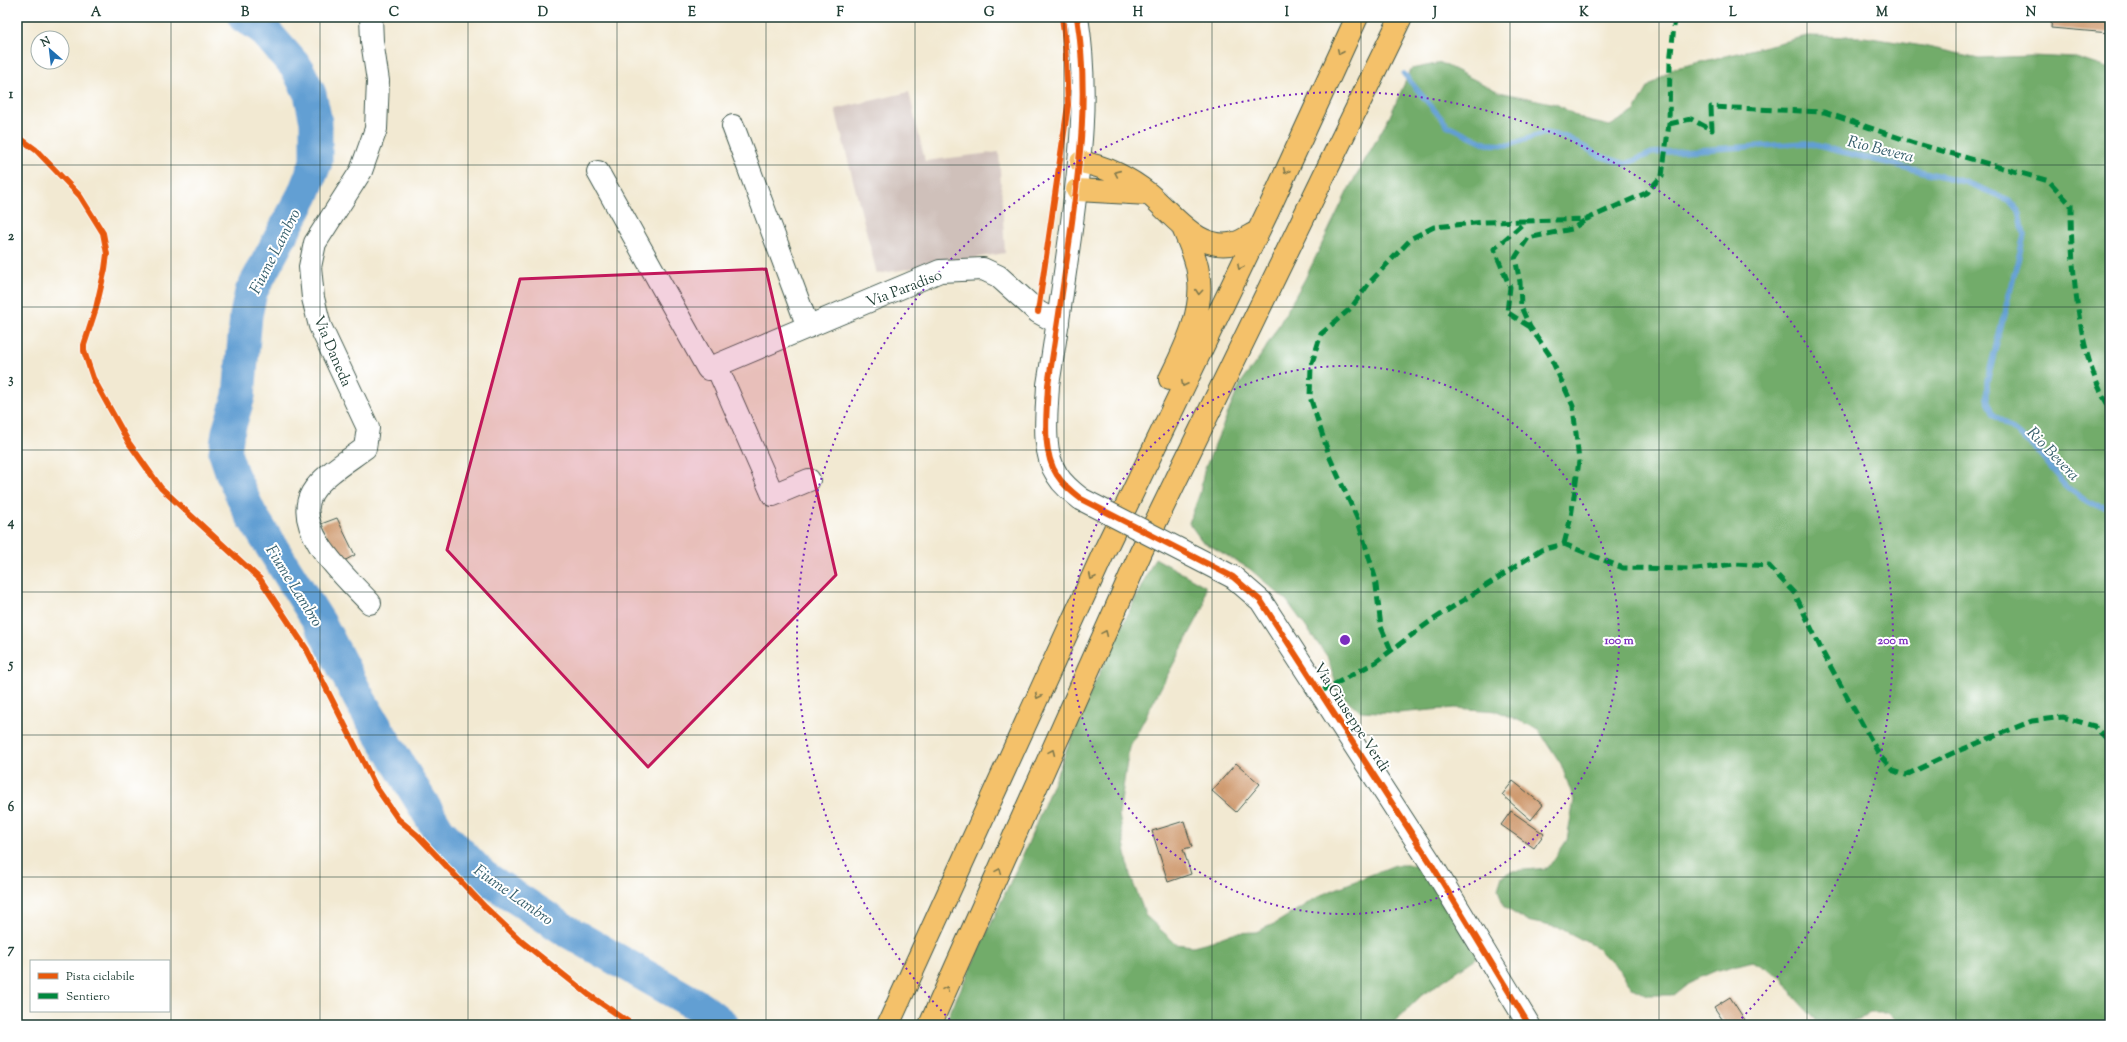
<svg xmlns="http://www.w3.org/2000/svg" width="2127" height="1042" font-family="'Sorts Mill Goudy',serif">
	<style>
		.industrial { fill: #cfc0ba }
		.forest { fill: #72ac6b; stroke: #487450 }
		.lines { fill: none; stroke-linecap: round; stroke-linejoin: round }
		.stream { stroke: #629fd3; stroke-width: 5.5 }
		.river { stroke: #629fd3; stroke-width: 33 }
		.building { fill: #cf9a6e }
		.minor-casing { stroke: #3f574c; stroke-width: 24 }
		.highway-casing { stroke: #3f574c; stroke-width: 24 }
		.minor { stroke: #fff; stroke-width: 22 }
		.highway { stroke: #f4c16a; stroke-width: 22 }
		.minor-bridge-casing { stroke: #3f574c; stroke-width: 24; stroke-linecap: butt }
		.minor-bridge { stroke: #fff; stroke-width: 22 }
		.quiet { stroke: #00873e; stroke-width: 5; stroke-dasharray: 10 5; stroke-linecap: butt }
		.cycleway-casing { stroke: #fff; stroke-width: 8 }
		.cycleway { stroke: #e8590c; stroke-width: 6 }
		.oneway { stroke: #7f784c }
		.marked { fill: #c2185b; fill-opacity: 0.2; stroke: #c2185b; stroke-width: 3; stroke-linejoin: round }
		.grid { fill: none; stroke: #1f3d34; stroke-width: 1; stroke-opacity: 0.55 }
		.ring { fill: none; stroke: #7b2cbf; stroke-width: 2; stroke-dasharray: 2 4 }
		.labels { text-anchor: middle; stroke-width: 4; stroke-linejoin: round; paint-order: stroke }
		.street-label { font-size: 15px; fill: #1f3d34; stroke: #fff }
		.water-label { font-size: 16px; font-style: italic; fill: #365f6c; stroke: #fff }
		.centre { fill: #7b2cbf; stroke: #fff; stroke-width: 2 }
		.ring-label { font-size: 12px; text-anchor: middle; font-weight: bold; fill: #7b2cbf; stroke: #fff; stroke-width: 4; stroke-linejoin: round; paint-order: stroke }
		.neatline { fill: none; stroke: #1f3d34; stroke-width: 1.5 }
		.grid-label { font-size: 13px; text-anchor: middle; font-weight: bold; fill: #1f3d34 }
	</style>
	<rect width="100%" height="100%" fill="#fff"/>
	<filter id="ink" filterUnits="userSpaceOnUse"><feTurbulence type="fractalNoise" baseFrequency=".025" numOctaves="2"/><feDisplacementMap in="SourceGraphic" scale="8" xChannelSelector="R" yChannelSelector="G"/><feConvolveMatrix kernelMatrix="1 2 1 2 8 2 1 2 1" color-interpolation-filters="sRGB"/></filter>
	<filter id="wash" filterUnits="userSpaceOnUse"><feTurbulence type="fractalNoise" baseFrequency=".012" numOctaves="4" result="noise"/><feDisplacementMap in="SourceGraphic" scale="16" xChannelSelector="R" yChannelSelector="G"/><feGaussianBlur stdDeviation="0.9" result="paint"/><feColorMatrix in="noise" values="0 0 0 0 0 0 0 0 0 0 0 0 0 0 0 0 0 1.4 0 .05"/><feComposite in="paint" operator="in"/></filter>
	<g filter="url(#wash)">
		<rect width="100%" height="100%" fill="#f2e9d2"/>
		<path class="industrial" d="M909 92 925 161 999 152 1005 253 877 274 835 109Z"/>
		<path class="forest" d="M1807 36 1864 37 1923 46 1979 58 2031 56 2076 58 2110 69V1025H1901L1889 1013H1870L1859 1019 1837 1024 1815 1019 1796 999 1782 978 1753 961 1715 971 1688 983 1673 995H1647L1633 988 1620 971 1596 947 1560 928 1527 921 1504 907 1498 889 1502 876 1513 871 1548 868 1567 840 1574 800 1561 764 1538 729 1497 711 1455 708 1398 713 1360 711 1339 693 1327 656 1287 601 1250 569 1202 541 1189 523 1200 493 1204 471 1240 384 1264 351 1305 279 1348 190 1390 116 1411 69 1441 63 1499 92 1556 104 1584 120 1610 126 1635 111 1649 86 1672 69Z
			M1155 558 1205 586 1204 606 1129 748 1119 815 1130 875 1146 916 1176 944 1193 946 1212 941 1233 933 1256 932 1276 923 1321 895 1395 865H1432L1485 952 1422 995 1393 1023 1387 1025H944L1027 846 1094 684Z"/>
		<g class="lines">
			<path class="stream" d="M1327 17 1328 19
				M1404 74 1447 125 1487 144 1509 145 1545 133 1566 137 1600 156 1626 164 1652 153 1806 143 1965 182 2009 200 2020 213 2024 236 1987 381V399L1994 415 2034 447 2068 488 2089 503 2110 507"/>
			<path class="river" d="M244 17 262 28 297 68 310 94 316 122V162L303 195 251 292 246 315 239 396 228 432 225 453 232 474 250 513 321 625 361 702 439 831 483 876 567 931 700 1007 723 1025"/>
		</g>
		<g id="blocks">
			<path class="building" d="M2052 17H2110V33L2051 28Z
				M337 518 355 555 342 562 321 524Z
				M1236 763 1260 784 1236 812 1212 791Z
				M1513 781 1543 805 1531 820 1502 795Z
				M1511 811 1544 834 1534 848 1501 825Z
				M1184 821 1192 847 1183 849 1191 874 1168 882 1152 831Z
				M1730 997 1745 1020 1737 1025H1726L1714 1007Z"/>
		</g>
	</g>
	<g filter="url(#ink)">
		<use href="#blocks" fill-opacity="0" stroke="#3f574c" stroke-width="1"/>
		<g class="lines">
			<defs>
				<path id="minor" d="M1077 17C1089 92 1080 163 1070 237 1063 287 1056 336 1048 385 1047 412 1041 451 1057 475 1063 485 1072 492 1081 499
					M733 126 808 327
					M598 172 708 369 940 271 983 269 998 276 1038 312 1058 323
					M716 365 773 495 809 480
					M1233 577 1261 601 1432 865 1529 1025
					M370 603C348 579 291 530 312 493 322 476 349 460 365 448L368 428 320 326 313 298 310 267 315 243 361 171 376 129 378 81 372 41 371 17"/>
				<path id="highway" d="M1081 162C1107 167 1128 177 1149 194 1174 215 1200 255 1238 242 1245 239 1251 235 1257 232
					M1077 190 1148 194
					M1170 379C1186 346 1205 309 1198 272 1196 257 1189 242 1183 228
					M888 1025 1103 554 1268 211 1357 17
					M930 1025 1141 552 1401 17"/>
			</defs>
			<use href="#minor" class="minor-casing"/>
			<use href="#highway" class="highway-casing"/>
			<use href="#minor" class="minor"/>
			<use href="#highway" class="highway"/>
			<defs>
				<path id="minor-bridge" d="M1081 499 1233 577"/>
			</defs>
			<use href="#minor-bridge" class="minor-bridge-casing"/>
			<use href="#minor-bridge" class="minor-bridge"/>
			<path class="quiet" d="M1669 124 1691 119 1712 130 1711 107 1824 112 1914 143 2049 181 2071 205C2071 264 2077 358 2110 408
				M1530 327 1507 312 1510 287 1494 249 1526 221 1587 219 1646 193 1662 176 1669 124 1670 63 1675 17
				M1564 544 1571 517 1579 461 1573 406 1549 354 1530 327 1521 307 1520 282 1515 258 1528 238 1572 229 1587 219
				M1391 650 1381 627 1375 577 1357 518 1330 458 1310 397 1311 366 1321 334 1351 308 1370 282 1412 238 1434 227 1484 222 1527 221
				M1320 692 1376 662 1428 623 1541 550 1564 544 1623 568 1696 569 1735 564 1769 566 1795 594 1823 653 1880 756 1894 771 1906 775 1953 753 2032 721 2063 717 2094 726 2110 742"/>
			<defs>
				<path id="cycleway" d="M1077 17C1089 92 1080 163 1070 237 1063 287 1056 336 1048 385 1047 412 1041 451 1057 475 1063 485 1072 492 1081 499L1233 577 1261 601 1432 865 1529 1025
					M17 136 36 150 80 196 103 233 107 254 105 269 96 308 84 345V351L93 378 129 443 161 488 260 579 307 650 376 787 398 819 417 835 485 907 521 941 589 995 633 1025
					M1038 312 1068 105 1065 43 1062 17"/>
			</defs>
			<use href="#cycleway" class="cycleway-casing"/>
			<use href="#cycleway" class="cycleway"/>
		</g>
		<defs><path id="oneway-chevron" d="M-2-3.5L2.5 0L-2 3.5" fill="none" stroke-width="1.6" stroke-linecap="round" stroke-linejoin="round"/></defs>
		<g class="oneway">
			<use href="#oneway-chevron" transform="translate(1340 52) rotate(115)"/>
			<use href="#oneway-chevron" transform="translate(1286 171) rotate(115)"/>
			<use href="#oneway-chevron" transform="translate(1117 173) rotate(-156)"/>
			<use href="#oneway-chevron" transform="translate(1240 267) rotate(116)"/>
			<use href="#oneway-chevron" transform="translate(1199 292) rotate(95)"/>
			<use href="#oneway-chevron" transform="translate(1184 384) rotate(116)"/>
			<use href="#oneway-chevron" transform="translate(1092 577) rotate(115)"/>
			<use href="#oneway-chevron" transform="translate(1105 633) rotate(-66)"/>
			<use href="#oneway-chevron" transform="translate(1038 696) rotate(115)"/>
			<use href="#oneway-chevron" transform="translate(1052 752) rotate(-66)"/>
			<use href="#oneway-chevron" transform="translate(999 871) rotate(-66)"/>
			<use href="#oneway-chevron" transform="translate(946 989) rotate(-66)"/>
		</g>
	</g>
	<path class="marked" d="M766 269 836 575 648 767 447 550 520 279Z"/>
	<path class="grid" d="M171 17V1025M320 17V1025M468 17V1025M617 17V1025M766 17V1025M915 17V1025M1064 17V1025M1212 17V1025M1361 17V1025M1510 17V1025M1659 17V1025M1807 17V1025M1956 17V1025M17 165H2110M17 307H2110M17 450H2110M17 592H2110M17 735H2110M17 877H2110"/>
	<g class="ring">
		<circle cx="1345" cy="640" r="274"/>
		<path d="M954 1024A548 548 0 1 1 1736 1024"/>
	</g>
	<g class="labels">
		<g class="street-label">
			<text transform="translate(904 288) rotate(-21)" y="5">Via Paradiso</text>
			<text transform="translate(333 351) rotate(67)" y="5">Via Daneda</text>
			<text transform="translate(1352 717) rotate(57)" y="5">Via Giuseppe Verdi</text>
		</g>
		<g class="water-label">
			<text transform="translate(1881 148) rotate(14)" y="6">Rio Bevera</text>
			<text transform="translate(274 251) rotate(-63)" y="6">Fiume Lambro</text>
			<text transform="translate(2054 453) rotate(46)" y="6">Rio Bevera</text>
			<text transform="translate(295 585) rotate(58)" y="6">Fiume Lambro</text>
			<text transform="translate(514 894) rotate(35)" y="6">Fiume Lambro</text>
		</g>
	</g>
	<circle cx="1345" cy="640" r="6" class="centre"/>
	<g class="ring-label">
		<text x="1619" y="644">100 m</text>
		<text x="1893" y="644">200 m</text>
	</g>
	<rect width="2127" height="1042" fill="none" stroke="#fff" stroke-width="44"/>
	<rect x="30" y="960" width="140" height="52" fill="#ffffff" stroke="#a5b1ae"/>
	<rect x="38" y="973" width="20" height="6" fill="#e8590c" stroke="#a5b1ae"/>
	<text x="66" y="980" font-size="12" fill="#1f3d34">Pista ciclabile</text>
	<rect x="38" y="993" width="20" height="6" fill="#00873e" stroke="#a5b1ae"/>
	<text x="66" y="1000" font-size="12" fill="#1f3d34">Sentiero</text>
	<g transform="translate(50 50) rotate(332)"><circle r="19" fill="#ffffff" stroke="#a5b1ae"/>
	<path d="M0-3L7 15L0 10L-7 15Z" fill="#1f6fb2"/>
	<text y="-6" font-size="11" font-weight="bold" text-anchor="middle" fill="#1f3d34">N</text>
	</g>
	<rect x="22" y="22" width="2083" height="998" class="neatline"/>
	<g class="grid-label">
		<text x="96" y="16">A</text>
		<text x="245" y="16">B</text>
		<text x="394" y="16">C</text>
		<text x="543" y="16">D</text>
		<text x="692" y="16">E</text>
		<text x="840" y="16">F</text>
		<text x="989" y="16">G</text>
		<text x="1138" y="16">H</text>
		<text x="1287" y="16">I</text>
		<text x="1435" y="16">J</text>
		<text x="1584" y="16">K</text>
		<text x="1733" y="16">L</text>
		<text x="1882" y="16">M</text>
		<text x="2031" y="16">N</text>
		<text x="11" y="98">1</text>
		<text x="11" y="240">2</text>
		<text x="11" y="383">3</text>
		<text x="11" y="526">4</text>
		<text x="11" y="668">5</text>
		<text x="11" y="811">6</text>
		<text x="11" y="953">7</text>
	</g>
</svg>
